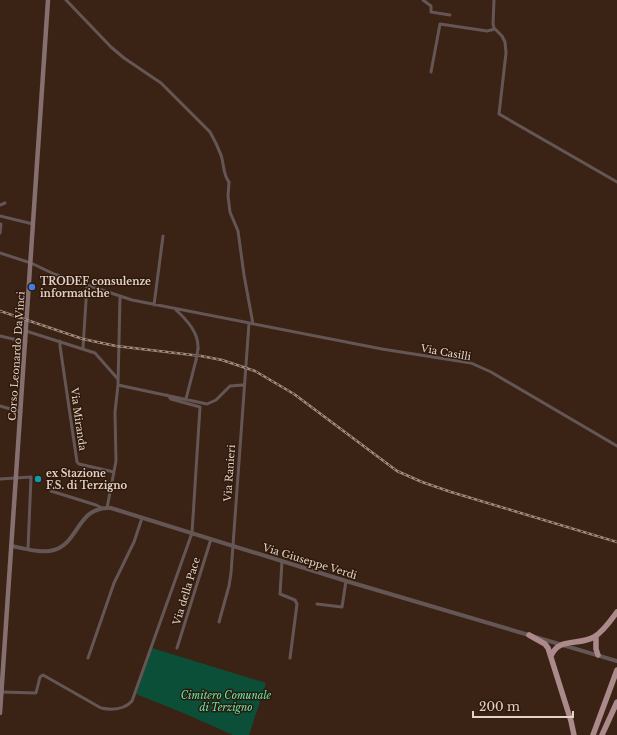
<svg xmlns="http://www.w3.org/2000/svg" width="617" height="735" font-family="'Libre Baskerville',serif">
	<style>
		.green { fill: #0c4f38 }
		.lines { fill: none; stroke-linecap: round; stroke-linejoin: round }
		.minor { stroke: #655656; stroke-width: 3 }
		.tertiary { stroke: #655656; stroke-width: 4 }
		.secondary { stroke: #866f6f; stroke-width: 4.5 }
		.trunk { stroke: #ac8a8b; stroke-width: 5.5 }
		.rail-casing { stroke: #9f8c81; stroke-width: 2.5 }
		.rail { stroke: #2f190b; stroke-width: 1; stroke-dasharray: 3; stroke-linecap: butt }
		.minor-bridge { stroke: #655656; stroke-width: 3 }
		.shop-dot { fill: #3f7fe0; stroke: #2f190b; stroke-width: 1.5 }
		.culture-dot { fill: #0f9aa8; stroke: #2f190b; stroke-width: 1.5 }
		.labels { text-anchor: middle; stroke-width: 3; stroke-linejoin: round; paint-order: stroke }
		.poi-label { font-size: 10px; font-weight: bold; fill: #e2d2c9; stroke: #2f190b; text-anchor: start }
		.street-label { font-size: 10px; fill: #e2d2c9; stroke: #2f190b }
		.park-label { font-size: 10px; font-style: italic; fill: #5cebb3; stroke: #2f190b }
	</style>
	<rect width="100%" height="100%" fill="#3a2314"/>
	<path class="green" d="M152 648 266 683 249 735H233L181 712 136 694Z"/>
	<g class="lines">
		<path class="minor" d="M66 0 111 47 124 58 161 83 210 132C214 139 218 147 221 155 224 164 223 175 229 182L228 196 230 212 238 231 244 275 253 324
			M423 0 431 6V12L450 15
			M494 0 493 24 494 28 502 36 505 42 506 53 499 114 617 182
			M431 72 440 24 487 31 495 29
			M0 205 5 203
			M0 216 33 224
			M0 233 1 224
			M0 253 31 263 54 274 132 300 382 349 471 363 491 372 617 446
			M154 305 163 236
			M176 310C187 320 199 333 198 349
			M26 331 95 353 117 378
			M0 336 26 342
			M60 341V346L77 462 79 464 114 472
			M83 348 87 285
			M118 385 207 404 216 400 230 386 243 385
			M186 399 196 360
			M0 406 21 412
			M0 479 31 477 28 549
			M51 491 96 505 102 508
			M107 508 116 461 115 412 118 385 120 297
			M282 561 280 594 295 600 297 604 290 658
			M317 604 342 607 346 581
			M219 622 229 586 231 573 249 323
			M177 648 211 539
			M88 658 114 583 134 542 142 518
			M1 692 36 693 40 677 43 675 101 708C111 710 124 710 132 701L192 533 200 407 171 399 167 395"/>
		<path class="tertiary" d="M11 546C24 548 41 554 54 550 80 542 77 506 111 508L346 581 617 661"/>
		<path class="secondary" d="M0 713 48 0"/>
		<path class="trunk" d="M529 635 545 644 548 648 571 721 574 735
			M596 636V649L598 655
			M551 656C559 637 578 646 594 637 603 632 611 620 617 612
			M593 735 617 670
			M602 735 617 702"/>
		<defs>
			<path id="rail" d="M0 311 83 339 116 346 201 356 222 360 255 371 294 394 397 471 422 482 451 492 617 542"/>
		</defs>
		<use href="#rail" class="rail-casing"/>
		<use href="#rail" class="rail"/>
		<path class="minor-bridge" d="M196 360 198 349"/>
	</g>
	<circle class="shop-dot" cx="32" cy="287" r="4"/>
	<circle class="culture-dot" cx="38" cy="479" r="4"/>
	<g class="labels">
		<g class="poi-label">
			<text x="40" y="285">TRODEF consulenze<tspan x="40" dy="12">informatiche</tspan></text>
			<text x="46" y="477">ex Stazione<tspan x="46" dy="12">F.S. di Terzigno</tspan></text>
		</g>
		<g class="street-label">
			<text transform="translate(446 352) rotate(10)" y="4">Via Casilli</text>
			<text transform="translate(16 356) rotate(-86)" y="4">Corso Leonardo Da Vinci</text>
			<text transform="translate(79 419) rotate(82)" y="4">Via Miranda</text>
			<text transform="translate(229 473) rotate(-86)" y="4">Via Ranieri</text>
			<text transform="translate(310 561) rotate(17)" y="4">Via Giuseppe Verdi</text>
			<text transform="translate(186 591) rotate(-73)" y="4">Via della Pace</text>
		</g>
		<g class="park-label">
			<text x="226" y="699">Cimitero Comunale<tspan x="226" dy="12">di Terzigno</tspan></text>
		</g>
	</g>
	<path d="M473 711v6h100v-6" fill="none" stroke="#e2d2c9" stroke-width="2"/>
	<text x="479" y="711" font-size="12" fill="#e2d2c9" stroke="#2f190b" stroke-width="3" paint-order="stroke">200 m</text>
</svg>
